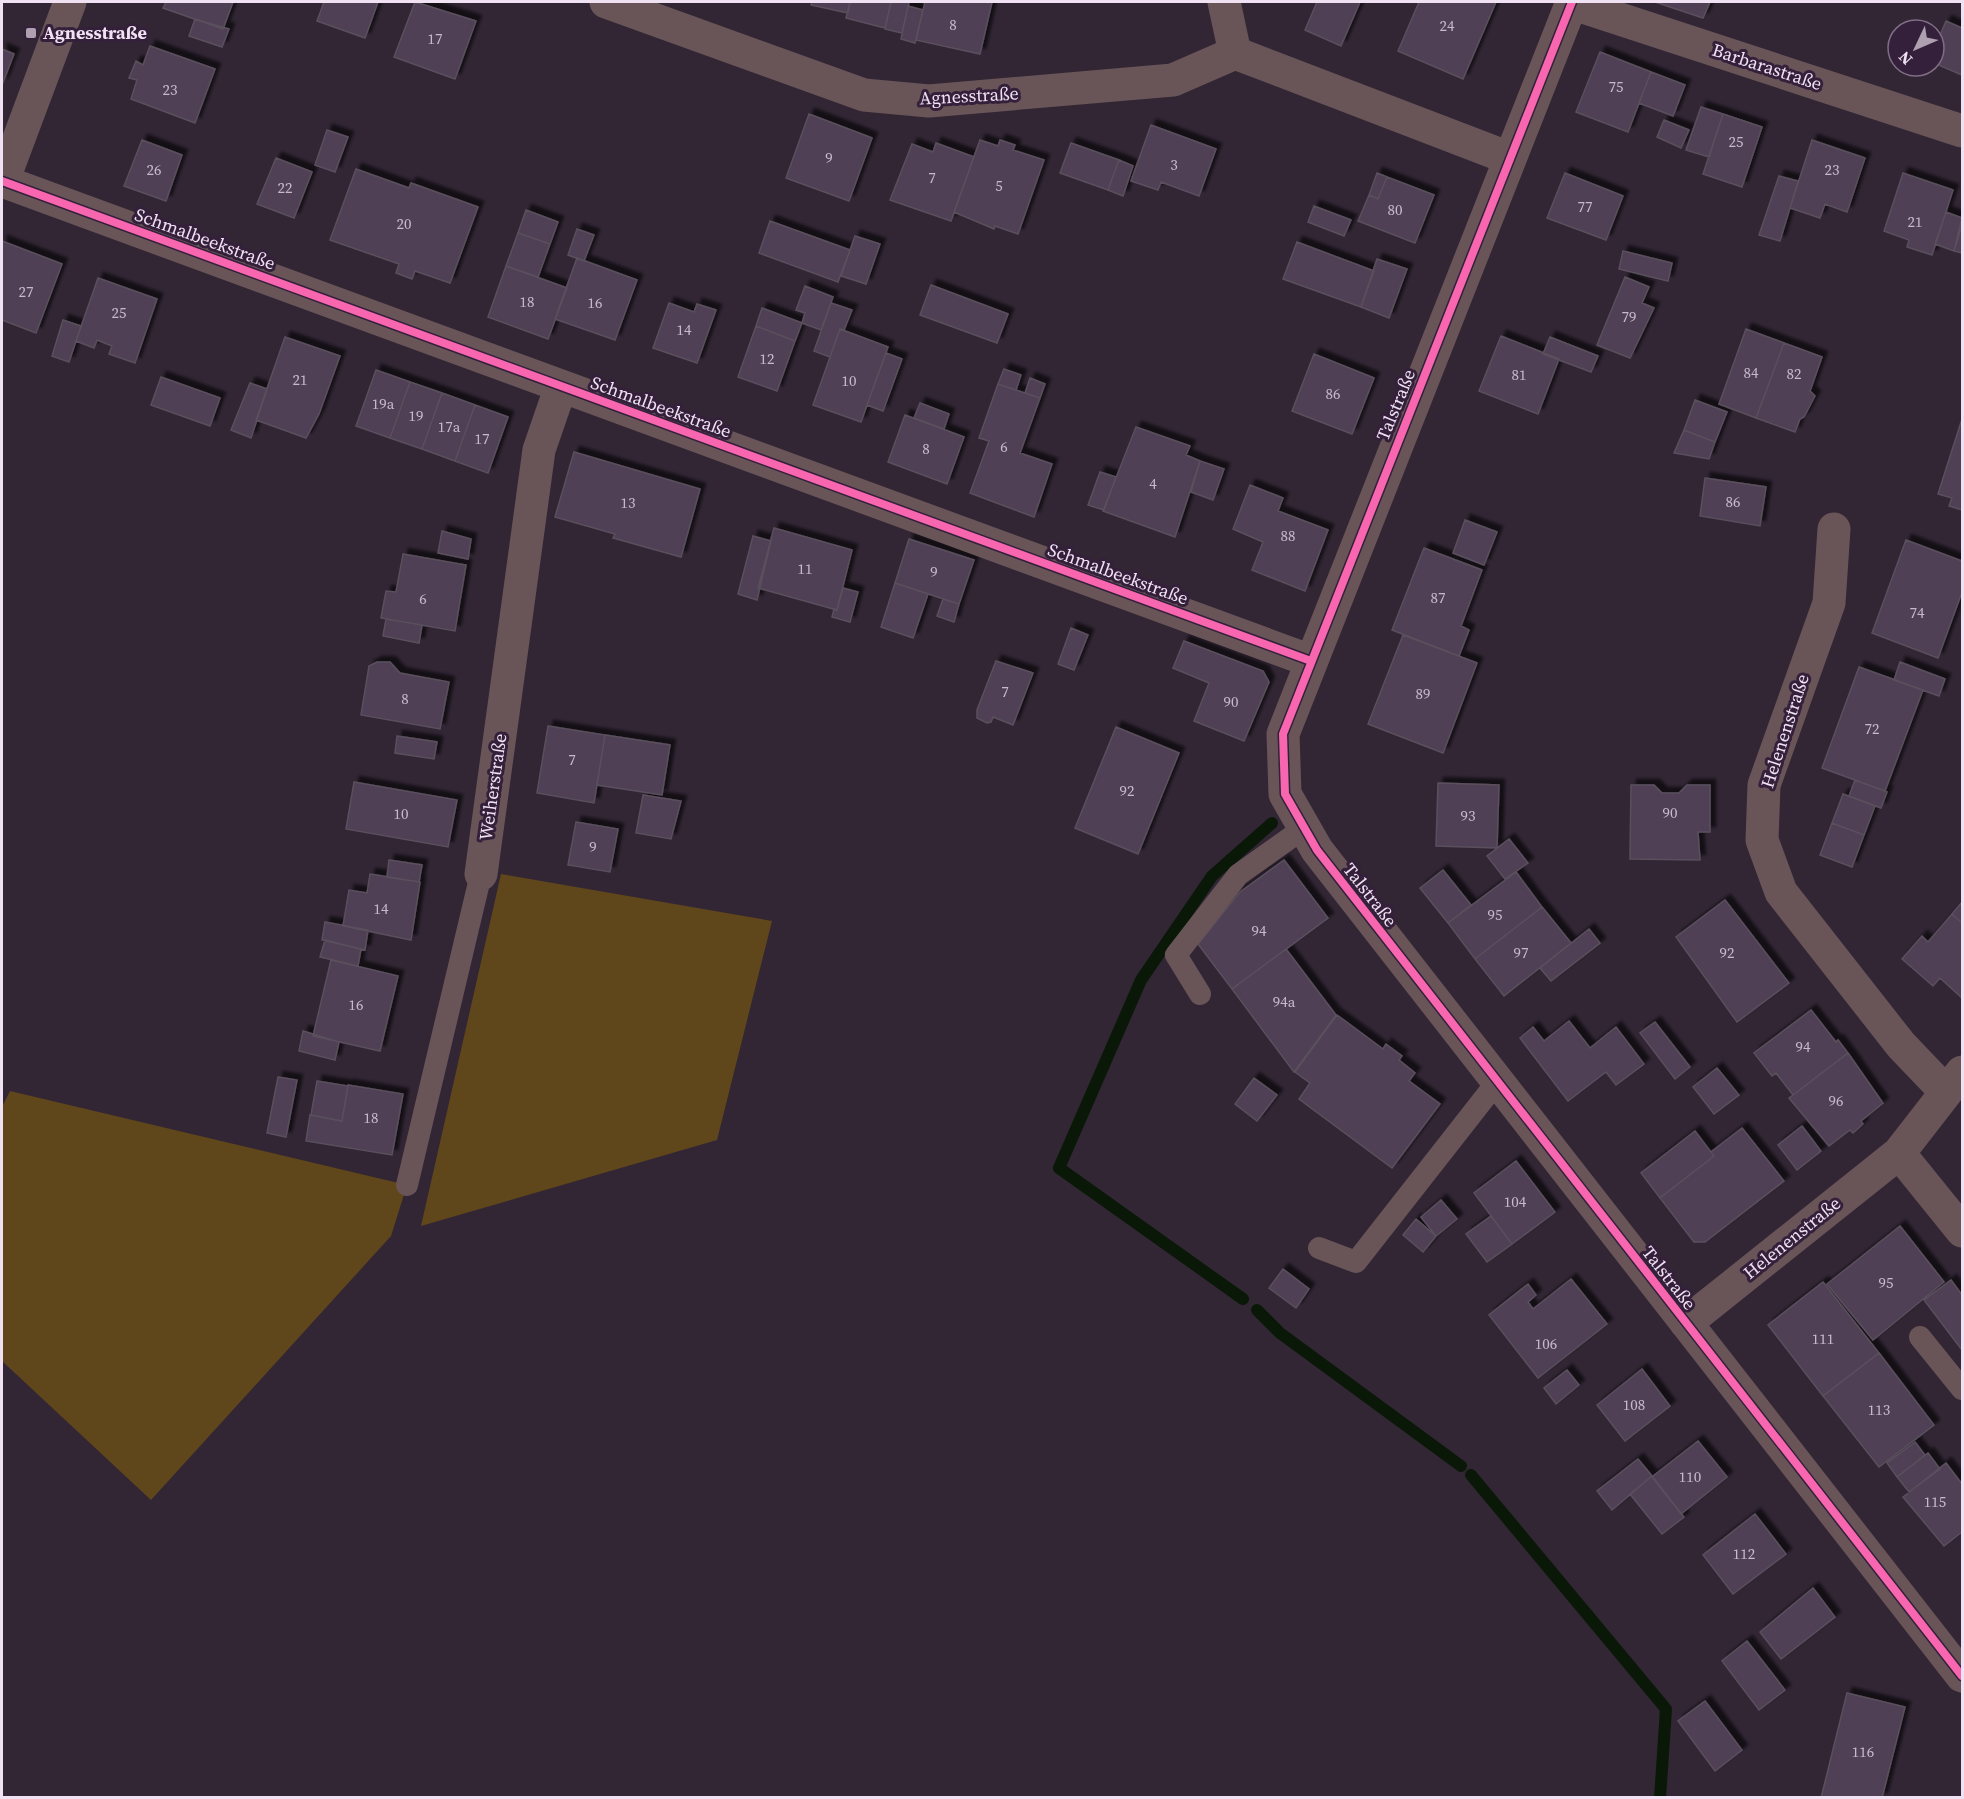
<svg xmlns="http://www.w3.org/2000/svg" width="1964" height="1799" font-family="'Source Serif 4',serif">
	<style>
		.forest { fill: #60461b }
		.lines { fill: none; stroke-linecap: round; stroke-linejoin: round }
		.stream { stroke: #0a1907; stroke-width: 12 }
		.building { fill: #4f3f54; stroke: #5a505d; stroke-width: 1.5; filter: url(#shadow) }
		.lane { stroke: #695558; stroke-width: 22 }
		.street { stroke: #695558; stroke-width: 33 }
		.cycleway-casing { stroke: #35203b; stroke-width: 11 }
		.cycleway { stroke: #f766af; stroke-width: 8 }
		.poi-dot { fill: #aea0b0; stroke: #35203b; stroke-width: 2 }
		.labels { text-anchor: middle; stroke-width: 6; stroke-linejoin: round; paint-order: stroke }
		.number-label { font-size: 15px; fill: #c8b9cb }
		.poi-label { font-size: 18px; font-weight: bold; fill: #f0e2f3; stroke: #35203b; text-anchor: start }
		.street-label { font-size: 18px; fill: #f0e2f3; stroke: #35203b }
	</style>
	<defs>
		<filter id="shadow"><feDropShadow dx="5.5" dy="-5.5" stdDeviation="1.5" flood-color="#0009"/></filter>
	</defs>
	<rect width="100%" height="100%" fill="#322635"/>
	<path class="forest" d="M501 874 772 921 717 1140 421 1226Z
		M10 1091 407 1185 391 1236 151 1500 2 1361V1107Z"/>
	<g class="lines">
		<path class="stream" d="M1243 1299 1059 1168 1141 980 1212 876 1272 823
			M1257 1310 1280 1333 1461 1466
			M1471 1475 1666 1709 1660 1798"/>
	</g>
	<path class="building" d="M166 2H233L223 29 163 8Z
		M324 2H378L365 38 317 21Z
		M415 2 476 21 455 79 394 57Z
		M812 2H850L848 13 811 5Z
		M850 2H891L885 28 846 18Z
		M891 2H909L902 33 885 29Z
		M925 2H992L980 54 916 40Z
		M1317 2H1360L1341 46 1305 30Z
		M1419 2H1496L1463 79 1398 51Z
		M1655 2H1710L1703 18Z
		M908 6 923 10 915 43 901 39Z
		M195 19 229 29 222 47 189 36Z
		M1946 21 1962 28V75L1934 63V50Z
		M150 46 215 69 195 123 131 99 137 80 129 78 136 61 143 65Z
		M2 49 14 54 2 85Z
		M1600 52 1651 72 1628 132 1576 112Z
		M1651 72 1685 85 1673 116 1639 103Z
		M1701 107 1723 114 1709 157 1686 150Z
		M809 114 872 138 849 201 786 178Z
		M1723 114 1762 127 1742 187 1703 174Z
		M1664 120 1689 130 1681 148 1657 137Z
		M1151 125 1216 149 1199 196 1161 182 1158 190 1131 181Z
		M327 130 348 137 335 172 315 165Z
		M142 140 182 155 166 201 124 186Z
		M980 140 998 146 1000 140 1015 145 1013 150 1044 160 1018 234 995 226 994 229 954 212Z
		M1812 140 1865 158 1847 212 1825 204 1820 218 1790 208Z
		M936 143 974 157 951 221 890 200 912 144 933 152Z
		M1071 143 1119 160 1108 190 1060 173Z
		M276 158 312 172 294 218 257 204Z
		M1119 160 1133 166 1123 196 1108 190Z
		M356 169 409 188 411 183 478 207 450 283 415 271 412 279 396 273 399 264 330 240Z
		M1377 173 1387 177 1378 199 1369 195Z
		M1565 173 1623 196 1606 240 1547 218Z
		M1903 173 1953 190 1932 255 1907 247 1909 240 1884 231Z
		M1779 176 1798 181 1780 241 1759 235Z
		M1387 177 1434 195 1415 243 1358 221 1369 195 1378 199Z
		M1314 206 1351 220 1344 236 1308 222Z
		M526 210 558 222 550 244 518 233Z
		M1946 212 1962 218 1954 251 1935 244Z
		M770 221 850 250 838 282 759 253Z
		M1962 225V253L1954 251Z
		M577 229 594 235 584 261 568 255Z
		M518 233 550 244 538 277 506 266Z
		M855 236 880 244 866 284 841 276Z
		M2 241 62 264 36 333 2 320Z
		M1297 242 1374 271 1361 307 1283 279Z
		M1623 251 1672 263 1668 281 1619 269Z
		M577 258 637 280 615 340 555 319Z
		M1377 259 1407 269 1389 318 1361 307Z
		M506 266 567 288 548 339 488 317Z
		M1625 277 1649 287 1642 303 1654 308 1630 358 1597 345Z
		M98 278 157 299 135 363 109 354 112 346 97 340 94 348 76 341Z
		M931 285 1008 314 997 343 920 315Z
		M805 286 833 297 821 330 802 323 805 313 796 310Z
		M669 303 694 312 697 304 716 310 697 363 653 348Z
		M831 303 852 310 844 330 840 329 830 357 814 351Z
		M762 308 802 323 795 341 756 326Z
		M63 320 81 326 69 362 52 356Z
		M756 326 795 341 777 391 738 377Z
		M840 329 888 347 861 422 813 405Z
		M1746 329 1784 343 1756 418 1719 404Z
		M1501 336 1559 359 1538 414 1479 391Z
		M285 337 340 356 319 414 306 438 256 420Z
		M1550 337 1598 356 1591 372 1543 354Z
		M1784 343 1822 357 1810 391 1815 396 1804 417 1800 419 1795 432 1756 418Z
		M886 353 902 359 883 411 867 405Z
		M1314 354 1374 378 1352 434 1292 411Z
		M1004 369 1021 375 1016 390 998 384Z
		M376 370 410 382 390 438 356 426Z
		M161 377 220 398 210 426 151 405Z
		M1030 378 1045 384 1040 398 1025 393Z
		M410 382 442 393 422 449 390 438Z
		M250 383 267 389 251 438 231 430Z
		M998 384 1040 398 1020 453 1052 464 1034 517 970 493 989 441 979 438Z
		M442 393 475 405 455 461 422 449Z
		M1695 400 1727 412 1715 442 1684 430Z
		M920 403 949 414 944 429 914 418Z
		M475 405 508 417 488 473 455 461Z
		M905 415 964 437 947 484 888 462Z
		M1962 419V510L1949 506 1952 498 1938 494Z
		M1136 427 1190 446 1186 455 1200 461 1175 537 1103 511Z
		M1684 430 1715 442 1709 459 1674 453Z
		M574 452 700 489 681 557 613 538 615 534 555 517Z
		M1200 461 1224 469 1213 500 1191 492Z
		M1100 472 1116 477 1104 510 1088 505Z
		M1705 478 1766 487 1760 526 1700 516Z
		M1250 485 1283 498 1278 511 1328 530 1305 591 1252 570 1263 542 1233 529Z
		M1465 520 1497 532 1484 565 1453 553Z
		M774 528 852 550 837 610 758 588Z
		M442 531 471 539 468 559 438 553Z
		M753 536 771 541 757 600 738 594Z
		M909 539 974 560 959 604 895 583Z
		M1906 540 1962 561V592L1938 658 1872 633Z
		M1424 548 1482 570 1461 626 1469 630 1459 656 1392 630Z
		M403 554 466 565 455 631 381 618 386 591 396 592Z
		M895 583 928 594 913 638 881 627Z
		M843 588 858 592 850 622 832 617 834 609 837 610Z
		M943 599 959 604 954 622 937 616Z
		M386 619 422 625 419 643 383 636Z
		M1071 628 1088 635 1074 670 1058 664Z
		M1403 635 1477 663 1443 753 1368 724Z
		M1184 641 1263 671 1269 682 1244 741 1194 721 1209 683 1173 668Z
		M996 661 1033 673 1013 725 993 717 991 722 987 723 977 718V710Z
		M377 662H390L400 673 449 682 440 729 361 715 369 666Z
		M1900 662 1945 679 1939 696 1894 680Z
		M1859 667 1923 690 1885 791 1822 768Z
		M548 726 605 735 594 803 537 793Z
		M1116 727 1179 753 1138 854 1075 828Z
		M605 735 670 745 662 795 597 785Z
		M397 736 437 742 434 759 395 753Z
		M1855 780 1887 792 1881 808 1849 796Z
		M354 782 457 800 448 847 346 829Z
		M1438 783 1499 785 1497 848 1436 846Z
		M1631 785H1654L1662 793H1679L1687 785H1710V832H1698L1700 860 1630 859Z
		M1843 794 1875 806 1864 835 1832 823Z
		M643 795 681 801 671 839 636 833Z
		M576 822 618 829 610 872 568 865Z
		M1832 823 1864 835 1852 867 1820 855Z
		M1509 839 1528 863 1505 879 1487 856Z
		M389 860 422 865 419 882 387 877Z
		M1284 860 1328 918 1232 989 1198 944 1240 892Z
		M1443 870 1471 905 1448 923 1420 888Z
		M1516 872 1542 907 1475 959 1448 923Z
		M370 874 420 882 411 940 343 926 349 890 367 893Z
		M1725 900 1789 983 1737 1022 1676 937Z
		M1962 902V923L1952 914Z
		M1542 907 1571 943 1504 996 1475 959Z
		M1952 914 1962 923V998L1940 978 1933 986 1902 959 1922 936 1928 942Z
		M325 922 368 930 365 950 322 940Z
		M1589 929 1600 943 1551 981 1540 968Z
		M325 940 361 949 358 966 320 957Z
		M1286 949 1336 1015 1294 1072 1232 989Z
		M331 960 398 976 380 1051 313 1036Z
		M1811 1010 1836 1042 1838 1040 1848 1053 1793 1095 1776 1073 1772 1076 1754 1053Z
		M1337 1015 1383 1049 1386 1044 1402 1056 1399 1060 1415 1073 1409 1081 1440 1104 1392 1168 1299 1099 1310 1083 1295 1072Z
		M1569 1021 1590 1048 1616 1027 1644 1064 1616 1085 1606 1072 1568 1101 1520 1038 1533 1027 1544 1041Z
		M1655 1022 1690 1067 1675 1079 1640 1033Z
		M303 1031 339 1042 335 1060 299 1051Z
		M1848 1053 1883 1103 1861 1121 1863 1124 1853 1133 1850 1130 1829 1146 1789 1098Z
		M1717 1068 1739 1095 1714 1114 1693 1087Z
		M278 1077 297 1080 286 1137 267 1133Z
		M1254 1078 1277 1095 1257 1121 1235 1104Z
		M317 1081 348 1086 342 1121 311 1115Z
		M348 1085 403 1094 392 1155 306 1141 310 1115 342 1121Z
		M1802 1126 1821 1151 1797 1170 1778 1145Z
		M1742 1128 1784 1181 1705 1242H1694L1660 1198 1714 1156 1711 1152Z
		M1695 1131 1714 1156 1660 1198 1641 1173Z
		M1516 1161 1555 1212 1512 1244 1474 1193Z
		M1441 1200 1457 1219 1436 1236 1421 1217Z
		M1491 1216 1512 1244 1487 1262 1466 1234Z
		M1416 1219 1436 1236 1423 1252 1403 1235Z
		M1900 1226 1944 1282 1873 1340 1827 1284Z
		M1283 1269 1309 1289 1296 1308 1269 1288Z
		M1571 1279 1607 1324 1538 1378 1489 1315 1528 1284 1536 1295 1528 1302 1533 1309Z
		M1951 1280 1962 1295V1350L1924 1300Z
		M1823 1282 1879 1353 1823 1396 1768 1325Z
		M1879 1353 1934 1425 1879 1467 1823 1396Z
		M1642 1369 1670 1406 1625 1441 1597 1405Z
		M1567 1370 1579 1385 1556 1404 1544 1388Z
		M1698 1441 1727 1477 1681 1514 1652 1477Z
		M1915 1442 1925 1455 1897 1477 1887 1463Z
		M1928 1453 1940 1469 1909 1492 1897 1477Z
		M1638 1459 1652 1476 1612 1510 1597 1491Z
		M1946 1463 1962 1484V1532L1944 1546 1903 1497Z
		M1652 1476 1684 1517 1662 1534 1630 1494Z
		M1755 1514 1786 1554 1733 1594 1703 1555Z
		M1813 1588 1835 1617 1781 1659 1760 1632Z
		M1747 1641 1785 1690 1759 1710 1722 1661Z
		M1847 1693 1905 1707 1882 1798H1821Z
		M1705 1701 1742 1750 1715 1771 1678 1721Z"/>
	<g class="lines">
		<path class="lane" d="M1200 994 1176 955 1238 875 1304 828
			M407 1185 481 874
			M1319 1248 1356 1262 1497 1082
			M1920 1337 1962 1389"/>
		<path class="street" d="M606 2 864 95 929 101 1173 80 1235 53
			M1224 2 1235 53
			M1572 2 1283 734 1285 794 1317 850 1962 1676
			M1571 3 1962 131
			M1235 53 1509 158
			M2 181 1311 661
			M3 181 70 2
			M1834 529 1829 603 1764 785 1762 840 1781 892 1901 1045 1945 1091
			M481 874 539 450 561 386
			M1899 1153 1962 1231
			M1686 1323 1899 1153 1962 1072"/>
		<defs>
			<path id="cycleway" d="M1572 2 1283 734 1285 794 1317 850 1962 1676
				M2 181 1311 661"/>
		</defs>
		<use href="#cycleway" class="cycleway-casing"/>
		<use href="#cycleway" class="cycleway"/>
	</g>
	<rect class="poi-dot" x="25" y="27" width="12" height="12" rx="3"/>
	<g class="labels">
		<g class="number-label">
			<text x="953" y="30">8</text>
			<text x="1447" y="31">24</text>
			<text x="435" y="44">17</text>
			<text x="1616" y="92">75</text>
			<text x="170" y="95">23</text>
			<text x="1736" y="147">25</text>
			<text x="829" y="163">9</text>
			<text x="1174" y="170">3</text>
			<text x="154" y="175">26</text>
			<text x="1832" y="175">23</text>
			<text x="932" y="183">7</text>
			<text x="999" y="191">5</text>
			<text x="285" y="193">22</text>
			<text x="1585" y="212">77</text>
			<text x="1395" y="215">80</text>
			<text x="1915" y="227">21</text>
			<text x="404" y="229">20</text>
			<text x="26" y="297">27</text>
			<text x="527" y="307">18</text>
			<text x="595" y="308">16</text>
			<text x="119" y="318">25</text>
			<text x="1629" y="322">79</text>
			<text x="684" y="335">14</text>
			<text x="767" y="364">12</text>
			<text x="1751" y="378">84</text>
			<text x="1794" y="379">82</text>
			<text x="1519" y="380">81</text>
			<text x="300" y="385">21</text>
			<text x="849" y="386">10</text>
			<text x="1333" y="399">86</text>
			<text x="383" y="409">19a</text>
			<text x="416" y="421">19</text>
			<text x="449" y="432">17a</text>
			<text x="482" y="444">17</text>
			<text x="1004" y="452">6</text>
			<text x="926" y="454">8</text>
			<text x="1153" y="489">4</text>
			<text x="1733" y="507">86</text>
			<text x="628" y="508">13</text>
			<text x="1288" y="541">88</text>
			<text x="805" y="574">11</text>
			<text x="934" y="577">9</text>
			<text x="1438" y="603">87</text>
			<text x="423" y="604">6</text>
			<text x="1917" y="618">74</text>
			<text x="1005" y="697">7</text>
			<text x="1423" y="699">89</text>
			<text x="405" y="704">8</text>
			<text x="1231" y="707">90</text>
			<text x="1872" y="734">72</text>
			<text x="572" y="765">7</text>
			<text x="1127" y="796">92</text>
			<text x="1670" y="818">90</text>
			<text x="401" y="819">10</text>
			<text x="1468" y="821">93</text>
			<text x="593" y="852">9</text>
			<text x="381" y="914">14</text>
			<text x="1495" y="920">95</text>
			<text x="1259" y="936">94</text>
			<text x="1521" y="958">97</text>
			<text x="1727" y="958">92</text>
			<text x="1284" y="1007">94a</text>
			<text x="356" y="1010">16</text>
			<text x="1803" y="1052">94</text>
			<text x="1836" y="1106">96</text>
			<text x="371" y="1123">18</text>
			<text x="1515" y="1207">104</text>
			<text x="1886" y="1288">95</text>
			<text x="1823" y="1344">111</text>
			<text x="1546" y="1349">106</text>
			<text x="1634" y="1410">108</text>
			<text x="1879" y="1415">113</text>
			<text x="1690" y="1482">110</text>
			<text x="1935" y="1507">115</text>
			<text x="1744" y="1559">112</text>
			<text x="1863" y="1757">116</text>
		</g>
		<g class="poi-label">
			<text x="43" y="39">Agnesstraße</text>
		</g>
		<g class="street-label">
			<text transform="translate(1767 67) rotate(18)" y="6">Barbarastraße</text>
			<text transform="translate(969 96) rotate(-3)" y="6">Agnesstraße</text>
			<text transform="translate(205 239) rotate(20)" y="6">Schmalbeekstraße</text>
			<text transform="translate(1396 405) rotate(-68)" y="6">Talstraße</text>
			<text transform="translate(661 407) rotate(20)" y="6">Schmalbeekstraße</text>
			<text transform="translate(1118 574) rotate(20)" y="6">Schmalbeekstraße</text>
			<text transform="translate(1785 731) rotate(-72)" y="6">Helenenstraße</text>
			<text transform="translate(493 787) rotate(-82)" y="6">Weiherstraße</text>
			<text transform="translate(1370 895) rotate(52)" y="6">Talstraße</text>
			<text transform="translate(1792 1238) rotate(-39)" y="6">Helenenstraße</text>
			<text transform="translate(1669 1278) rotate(52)" y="6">Talstraße</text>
		</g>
	</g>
	<rect width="1964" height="1799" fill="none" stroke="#f0e2f3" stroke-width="6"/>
	<g transform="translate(1916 48) rotate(226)"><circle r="28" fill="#35203b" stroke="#806e85" stroke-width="1.5"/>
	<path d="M0-4.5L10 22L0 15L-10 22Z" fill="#aea0b0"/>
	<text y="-9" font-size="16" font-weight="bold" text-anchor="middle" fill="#f0e2f3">N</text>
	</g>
</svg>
